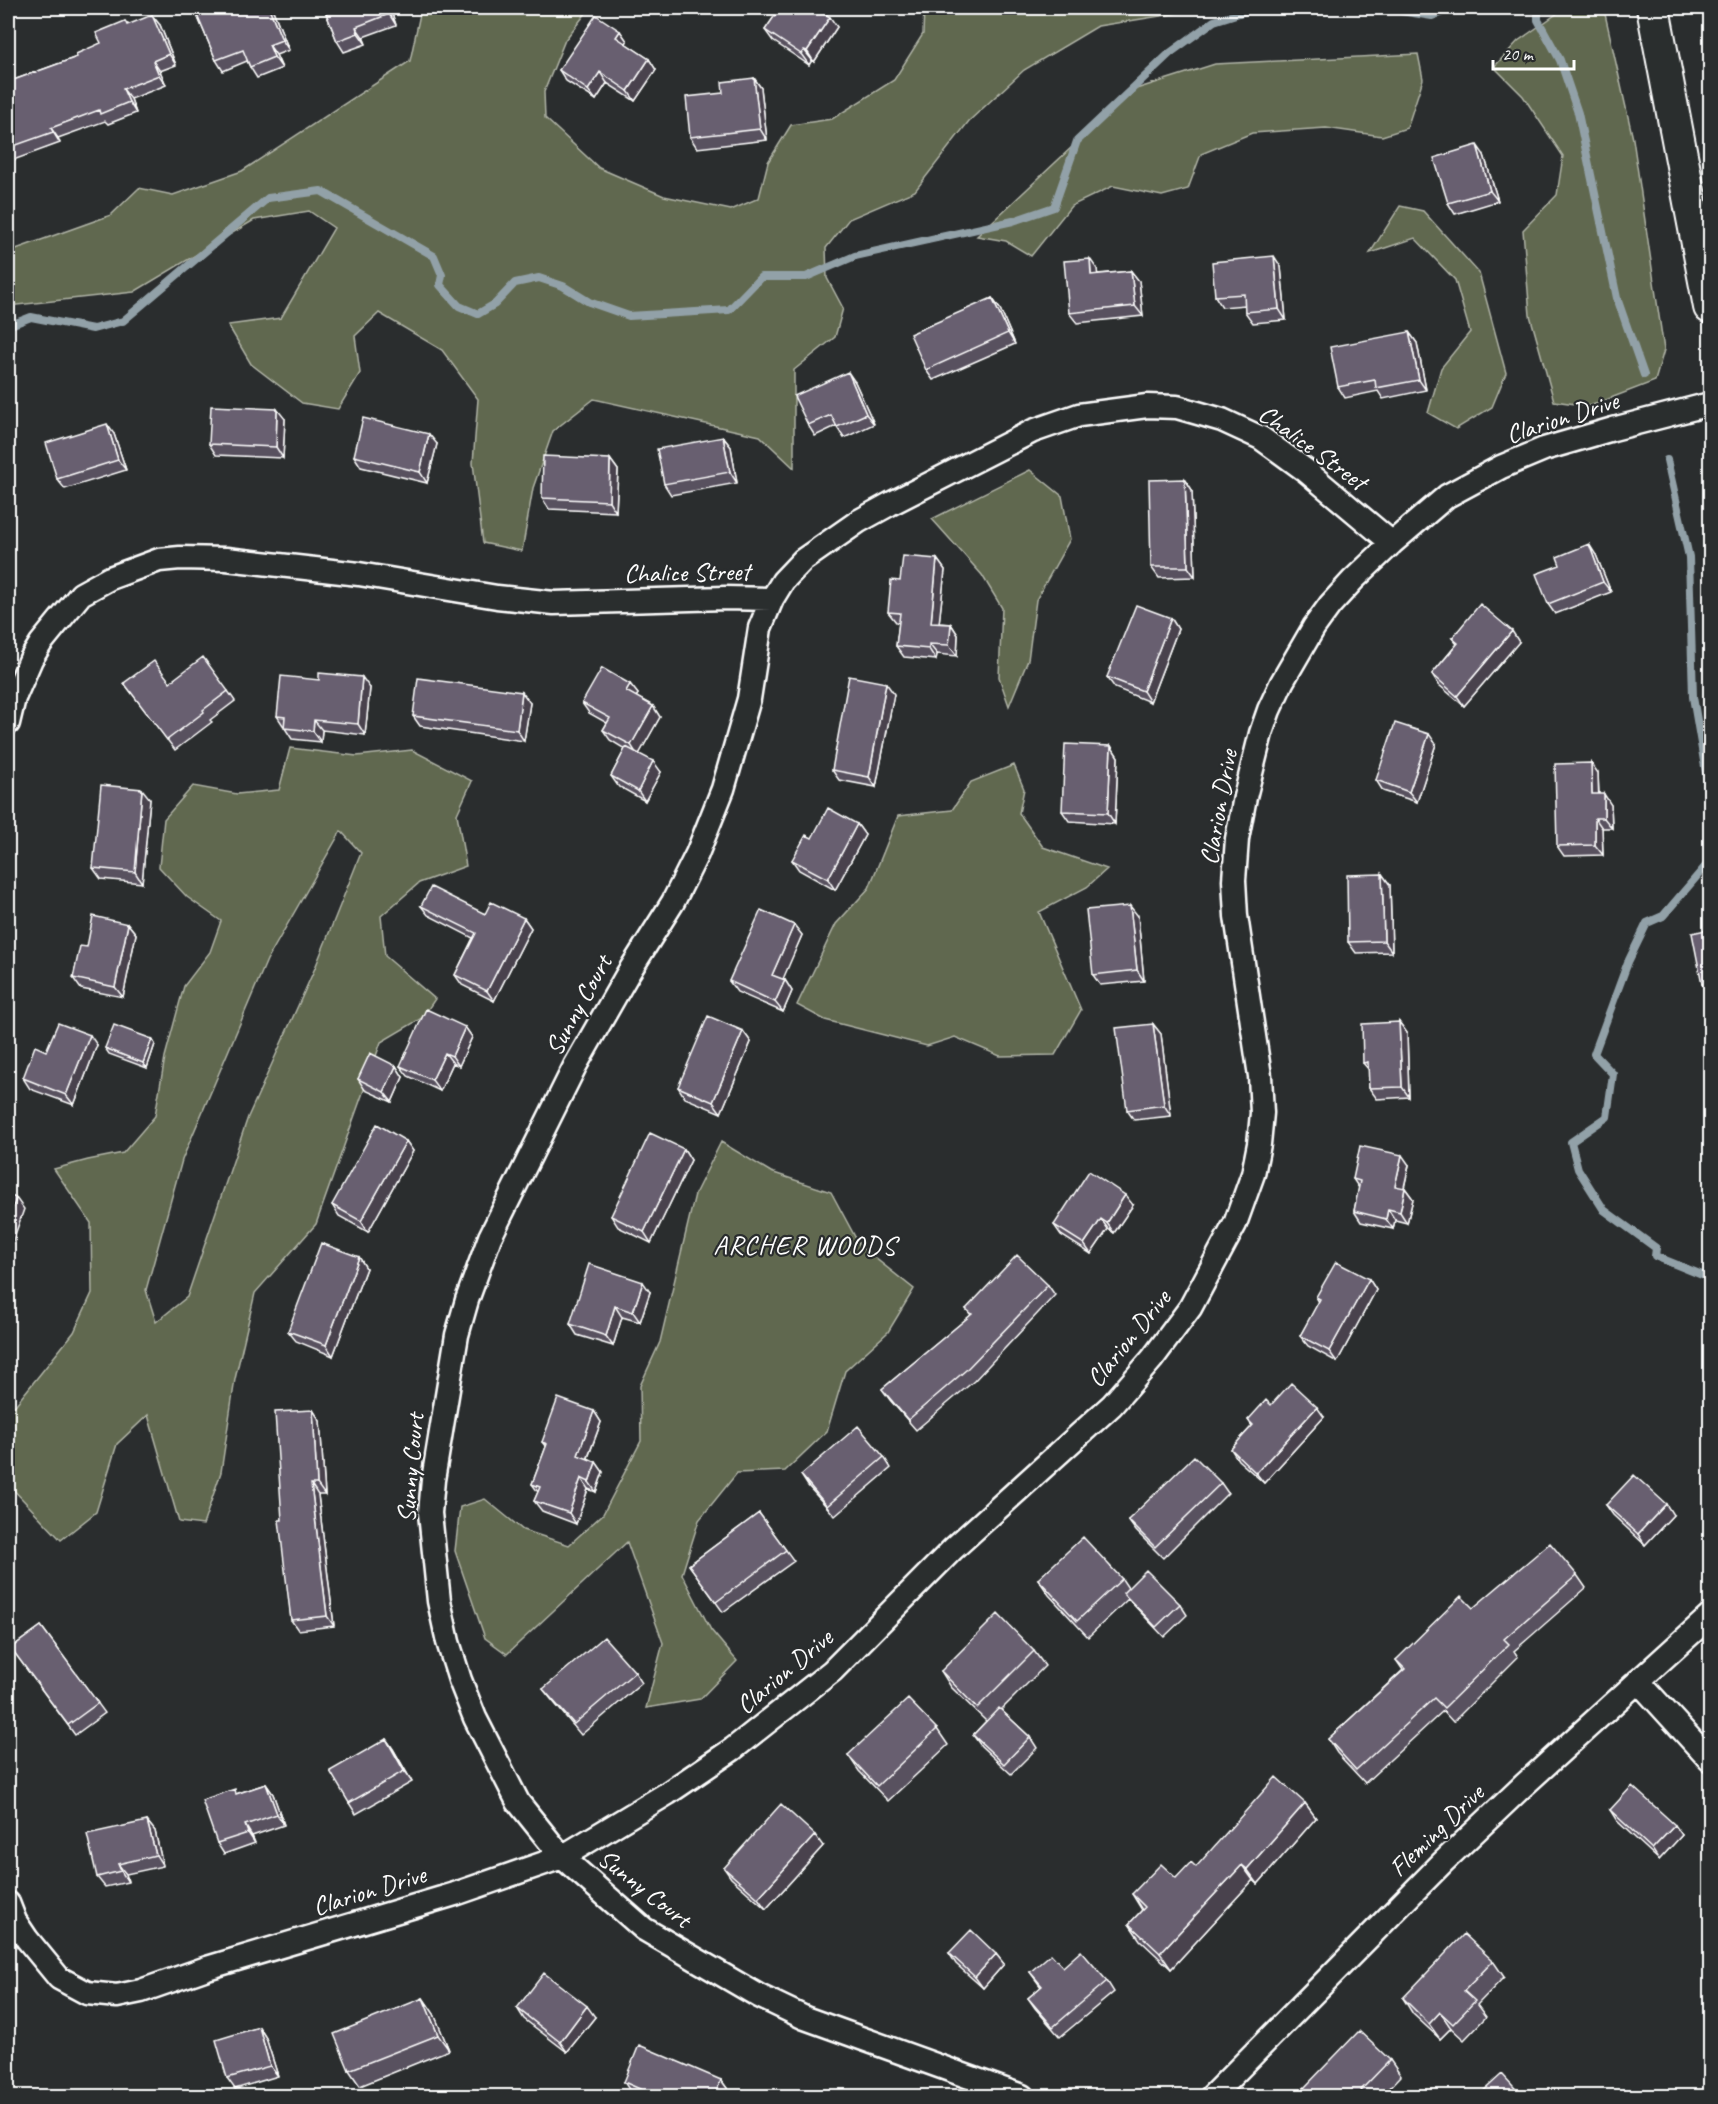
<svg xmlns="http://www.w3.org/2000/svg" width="1718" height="2104" font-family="Caveat,sans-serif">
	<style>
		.green { fill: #61684f; stroke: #b0b4a7; stroke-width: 1.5; fill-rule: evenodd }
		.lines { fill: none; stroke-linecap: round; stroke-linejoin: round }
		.stream { stroke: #92a1a8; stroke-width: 8 }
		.street-casing { stroke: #fff; stroke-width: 27 }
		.secondary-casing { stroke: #fff; stroke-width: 36 }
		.street { stroke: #2a2d2e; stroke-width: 22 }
		.secondary { stroke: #2a2d2e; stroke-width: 32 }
		.wall { fill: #59515f; stroke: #fff; stroke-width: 1.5 }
		.shaded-wall { fill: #48424e; stroke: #fff; stroke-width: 1.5 }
		.building { fill: #675e6f; stroke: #fff; stroke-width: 1.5 }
		.labels { text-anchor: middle; stroke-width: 4.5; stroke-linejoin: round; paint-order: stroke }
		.street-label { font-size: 26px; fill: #fff; stroke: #2a2d2e }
		.neighbourhood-label { font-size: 27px; letter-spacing: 1.5px; fill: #fff; stroke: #2a2d2e }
	</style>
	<rect width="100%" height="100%" fill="#2a2d2e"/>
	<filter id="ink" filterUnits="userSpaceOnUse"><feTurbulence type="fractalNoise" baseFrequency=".0167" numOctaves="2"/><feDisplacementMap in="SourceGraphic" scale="12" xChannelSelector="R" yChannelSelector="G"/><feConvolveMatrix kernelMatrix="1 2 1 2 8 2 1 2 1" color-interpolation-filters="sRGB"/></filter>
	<g filter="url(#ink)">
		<path class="green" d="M477 8H590L565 40 544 92 545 118 599 168 664 196 731 210 759 198 768 162 791 125 832 119 894 80 923 34 924 8H1210L1098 26 1024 70 969 121 915 191 849 219 826 248 827 278 843 308 835 337 794 370V468L760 436 594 399 553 431 533 488 522 551 483 543 473 463 478 399 442 350 379 313 355 336 360 373 338 409 302 403 251 364 228 325 281 318 334 228 309 211 254 220 134 292 8 306V250L16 249 111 215 139 188 173 195 242 171 410 61 420 14H473Z
			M1565 8H1595L1605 14 1633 139 1664 350 1655 381 1590 406 1554 401 1530 315 1523 230 1557 195 1563 156 1523 96 1494 67 1518 41Z
			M1418 54 1423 79 1407 128 1382 136 1326 128 1252 133 1201 154 1188 189 1162 196 1113 186 1071 206 1031 256 1006 241 977 236 1133 90 1215 64Z
			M1400 206 1423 211 1479 273 1506 373 1492 407 1456 429 1428 413 1441 368 1470 332 1455 280 1415 238 1370 253Z
			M1030 470 1062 496 1070 539 1036 600 1028 660 1009 706 999 677 1002 608 982 575 932 519Z
			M290 748 357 756 412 750 472 781 457 814 466 866 419 883 381 916 385 956 435 999 422 1018 381 1042 316 1224 255 1293 235 1379 221 1472 203 1525 179 1522 148 1415 117 1444 96 1512 61 1540 8 1484V1414L74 1332 92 1293 91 1223 54 1169 88 1160 123 1153 155 1116 165 1057 184 986 210 952 221 921 187 897 159 867 164 819 193 786 237 794 279 790ZM341 831 361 853 315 968 248 1117 187 1297 156 1322 146 1290 182 1160 267 960Z
			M1014 765 1024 789 1019 813 1043 847 1107 869 1087 887 1039 912 1081 1010 1055 1055 1000 1056 955 1037 927 1046 825 1020 797 1005 836 924 869 888 898 816 952 810 971 782Z
			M721 1142 771 1172 831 1192 860 1246 914 1289 888 1332 845 1371 827 1431 785 1471 737 1473 699 1520 682 1574 711 1630 737 1661 700 1699 646 1708 663 1643 627 1542 507 1654 485 1638 455 1551 460 1507 485 1499 523 1530 569 1545 603 1514 641 1441 640 1386 660 1342 695 1194Z"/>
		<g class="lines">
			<path class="stream" d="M1395 8 1401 11 1432 16 1453 8
				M1538 8V20L1560 60 1578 113 1617 298 1644 375
				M8 326 31 317 93 329 123 321 268 198 321 191 434 256 442 275 440 285 459 306 478 314 495 304 515 283 539 278 563 286 589 302 629 316 729 310 761 277H806L855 256 1013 221 1054 207 1077 141 1170 53 1214 21 1255 8
				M1667 460 1689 557 1693 697 1710 796
				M1710 861 1663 916 1647 923 1628 962 1594 1054 1613 1074 1607 1117 1571 1142 1578 1169 1604 1210 1656 1248 1655 1256 1707 1277 1710 1283"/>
			<defs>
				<path id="street" d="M8 723 14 698 31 659 41 643 81 594 110 578 159 560 180 558 226 559 359 574 497 597 554 603 725 598 772 599
					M1638 1681 1710 1760
					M8 1903 15 1921 27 1939 59 1978 87 1993 117 1996 141 1991 207 1968 455 1894 562 1857 668 1793 733 1749 832 1671 953 1549 1112 1405 1152 1359 1190 1308 1235 1224 1253 1174 1259 1144 1262 1113 1260 1076 1236 916 1234 880 1237 839 1245 797 1261 733 1269 710 1282 682 1314 627 1330 605 1353 580 1392 543 1447 496 1501 467 1544 449 1613 429 1710 404
					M1022 2096 805 2018 759 1996 644 1929 562 1857 518 1802 475 1718 460 1680 448 1642 439 1601 430 1513 433 1480 457 1335 467 1300 490 1237 575 1066 627 975 673 902 697 854 723 789 749 699 760 628 772 599 783 581 803 560 859 521 890 504 1033 431 1079 415 1147 406 1177 407 1222 420 1261 438 1305 470 1392 543
					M1212 2096 1443 1862 1524 1785 1710 1616"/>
				<path id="secondary" d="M1653 8 1710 307"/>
			</defs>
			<use href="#street" class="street-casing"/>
			<use href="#secondary" class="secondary-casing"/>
			<use href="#street" class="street"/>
			<use href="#secondary" class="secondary"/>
		</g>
		<path class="wall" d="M194 8H272L289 50 276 55 282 68 257 78 250 67 247 61 223 71 216 60Z
			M324 8H390L396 25 363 37 366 44 344 52 337 41Z
			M777 8H827L828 9 825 14 837 27 814 62 812 60 809 65 773 41 765 30 779 10Z
			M125 21 128 25H160L176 65 160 71 166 85 131 99 136 113 108 124 105 121 58 138 60 143 8 162V81V82L77 57 101 43Z
			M620 31 627 41 626 44 649 59 656 70 635 101 607 83 596 100 566 81 559 70Z
			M754 78 761 88 767 140 697 148 690 137 723 93Z
			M1484 155 1498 201 1455 214 1448 203Z
			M1281 267 1286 320 1253 323 1245 312V305L1222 307 1215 296Z
			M1097 269V274L1131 271 1139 281 1143 316 1077 323 1069 313Z
			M992 298 1000 309 1015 344 933 380 926 370Z
			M1409 332 1417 343 1426 390 1383 399 1378 391 1345 398 1338 387Z
			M855 382 874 424 844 438 836 426 815 436 808 425Z
			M285 419 283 458 216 455 209 444Z
			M114 434 126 470 65 489 57 479Z
			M723 437 731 447 737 483 671 495 664 484Z
			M437 444 427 483 361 467 354 456Z
			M610 459 618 470 616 512 549 509 542 498Z
			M1185 479 1192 490 1195 577 1159 578 1151 567Z
			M1596 555 1611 592 1555 614 1548 604 1560 565Z
			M937 559 945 570 939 623 951 624 958 635 957 656 937 654 936 660 904 657 896 646 899 623 896 622 888 612 900 581Z
			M1171 618 1178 629 1150 702 1115 688 1107 677Z
			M1452 638 1519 642 1464 706 1439 685 1432 674 1457 644Z
			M170 682 228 691 235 701 210 720 212 722 175 750 124 683Z
			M630 684 638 694 636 697 653 706 660 717 639 754 661 772 645 801 618 786 611 776 625 749 610 740 603 730 607 723 589 713 582 703Z
			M370 688 365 735 322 730 321 742 292 739 277 716Z
			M894 694 876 787 839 780 832 770Z
			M530 703 524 741 420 726 413 716Z
			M1436 744 1417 802 1383 791 1376 780Z
			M1111 746 1118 757 1115 824 1069 821 1062 811Z
			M1598 773 1599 794 1611 805 1612 828H1602L1603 855 1564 856 1557 846Z
			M150 799 142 883 101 879 93 868Z
			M857 824 865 835 835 890 799 870 792 860 812 838Z
			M1382 874 1390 885 1392 952 1356 953 1348 942Z
			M421 906 524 918 531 928 494 1001 462 985 455 975 473 938 428 915Z
			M1138 916 1144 981 1100 985 1093 975Z
			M128 924 136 934 123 997 81 989 73 978 87 947Z
			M794 925 802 935 782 979 785 980 792 991 783 1012 737 992 729 981Z
			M1710 929V995L1702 984Z
			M1399 1022 1407 1033 1409 1097 1377 1099 1369 1088V1070L1363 1063Z
			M1153 1024 1161 1034 1171 1116 1134 1120 1127 1110Z
			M465 1027 472 1037 459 1066 453 1063 440 1091 408 1076 400 1066Z
			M743 1031 751 1042 721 1113 685 1098 678 1087Z
			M152 1039 155 1044 147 1068 109 1054 105 1048Z
			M97 1045 74 1105 30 1089 23 1078 46 1051Z
			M396 1066 403 1077 392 1102 365 1090 358 1079Z
			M406 1141 413 1151 368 1232 339 1216 332 1205Z
			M684 1149 691 1160 651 1243 618 1227 611 1216Z
			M1409 1165 1404 1188H1405L1413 1199 1407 1223 1395 1220 1393 1229 1361 1222 1354 1211 1359 1188 1353 1179Z
			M1133 1205 1114 1233 1108 1229 1091 1254 1061 1235 1054 1225Z
			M359 1257 366 1268 333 1356 296 1341 288 1331Z
			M1369 1279 1376 1290 1337 1362 1308 1346 1300 1336 1319 1302 1316 1297Z
			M1048 1285 1055 1295 974 1381 916 1430 890 1400 882 1389 971 1315 966 1309Z
			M650 1292 640 1322 622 1317 613 1346 577 1335 570 1324Z
			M1271 1405 1324 1417 1264 1483 1238 1460 1231 1449 1252 1426 1248 1420Z
			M313 1410 320 1421 325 1495H318L334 1626 298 1630 291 1620 282 1520Z
			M594 1411 601 1422 588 1458 596 1462 603 1472 596 1492 588 1489 576 1524 542 1511 534 1501 538 1492 532 1484 546 1447 542 1442Z
			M884 1457 891 1468 835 1516 808 1486 801 1475Z
			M1221 1483 1228 1493 1163 1558 1136 1531 1128 1520Z
			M1606 1505 1673 1515 1645 1545 1613 1515Z
			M759 1513 794 1561 723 1612 689 1565Z
			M1577 1575 1586 1588 1514 1651 1518 1657 1453 1722 1443 1711 1365 1783 1337 1753 1328 1739 1403 1670 1396 1660 1473 1608Z
			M1038 1579H1122L1128 1588 1180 1604 1187 1615 1164 1637 1128 1599 1088 1637 1049 1595Z
			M41 1626 105 1713 75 1735 11 1648Z
			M1034 1651 1045 1666 1001 1710 1030 1737 1037 1748 1011 1774 981 1746 973 1735 986 1721 951 1687 941 1671Z
			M635 1672 642 1683 581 1735 551 1699 543 1689Z
			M937 1729 948 1745 888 1801 859 1771 848 1755Z
			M386 1739 393 1749 412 1782 356 1814 349 1803Z
			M266 1784 273 1794 284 1825 252 1836 255 1843 224 1854 217 1843 238 1793Z
			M1305 1803 1316 1818 1258 1884 1253 1880 1171 1969 1140 1940 1129 1924 1142 1910 1132 1894 1176 1878Z
			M1610 1810 1682 1835 1659 1860 1617 1821Z
			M147 1821 155 1831 163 1866 126 1874 128 1882 105 1887 97 1877Z
			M823 1846 766 1909 731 1878 724 1868Z
			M949 1953 996 1954 1004 1964 983 1988 956 1964Z
			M1493 1961 1504 1977 1477 2005 1486 2017 1464 2040 1451 2028 1440 2039 1413 2014 1403 1998Z
			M1063 1967 1107 1981 1114 1992 1060 2037 1035 2008 1028 1998 1041 1987 1030 1972Z
			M423 1998 434 2014 449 2050 360 2086 349 2070Z
			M517 2008 595 2017 567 2052 524 2019Z
			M259 2027 266 2038 278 2076 235 2089 227 2078Z
			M1390 2060 1401 2076 1381 2097H1310L1304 2088Z
			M721 2080 732 2095 731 2097H634L624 2082Z"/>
		<path class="shaded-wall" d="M269 8H272L289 50 282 40Z
			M386 8H390L396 25 389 14Z
			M815 8H827L828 9 822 18Z
			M152 15 160 25 176 65 169 54Z
			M830 17 837 27 814 62 807 51Z
			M356 27 363 37 366 44 358 33Z
			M620 31 627 41 623 48 616 37Z
			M269 45 276 55 282 68 274 57Z
			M804 50 812 60 809 65 801 54Z
			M649 59 656 70 635 101 628 91Z
			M153 61 160 71 166 85 159 75Z
			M600 72 607 83 596 100 588 90Z
			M754 78 761 88 767 140 760 129Z
			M123 89 131 99 136 113 129 102Z
			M51 128 58 138 60 143 53 132Z
			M1477 145 1484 155 1498 201 1490 191Z
			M1274 256 1281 267 1286 320 1279 309Z
			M1090 259 1097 269 1099 286 1091 275Z
			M1131 271 1139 281 1143 316 1135 306Z
			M992 298 1000 309 1015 344 1008 333Z
			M1409 332 1417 343 1426 390 1419 380Z
			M848 372 855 382 874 424 866 414Z
			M277 409 285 419 283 458 276 447Z
			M107 424 114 434 126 470 118 460Z
			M429 434 437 444 427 483 420 472Z
			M723 437 731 447 737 483 730 472Z
			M610 459 618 470 616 512 609 501Z
			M1185 479 1192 490 1195 577 1188 567Z
			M1589 544 1596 555 1611 592 1603 582Z
			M937 559 945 570 938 633 931 623Z
			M1171 618 1178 629 1150 702 1143 691Z
			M951 624 958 635 957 656 949 645Z
			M1512 631 1519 642 1464 706 1457 696Z
			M929 644 937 654 936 660 929 649Z
			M362 677 370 688 365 735 358 724Z
			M886 683 894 694 876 787 869 777Z
			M630 684 638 694 633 702 626 691Z
			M522 692 530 703 524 741 517 730Z
			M653 706 660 717 638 756 631 745Z
			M314 720 322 730 321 742 313 731Z
			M1429 734 1436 744 1417 802 1409 792Z
			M1111 746 1118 757 1115 824 1108 813Z
			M653 761 661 772 645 801 638 791Z
			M1591 763 1598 773 1599 805 1592 794Z
			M142 789 150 799 142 883 135 872Z
			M1604 794 1611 805 1612 828 1604 818Z
			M1595 818 1602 828 1603 855 1595 845Z
			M857 824 865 835 835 890 828 879Z
			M1382 874 1390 885 1392 952 1384 941Z
			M1130 906 1138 916 1144 981 1137 970Z
			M524 918 531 928 494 1001 487 991Z
			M128 924 136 934 123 997 115 987Z
			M794 925 802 935 780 986 772 975Z
			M785 980 792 991 783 1012 775 1002Z
			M1399 1022 1407 1033 1409 1097 1402 1087Z
			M1153 1024 1161 1034 1171 1116 1164 1105Z
			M465 1027 472 1037 459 1066 452 1056Z
			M743 1031 751 1042 721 1113 713 1102Z
			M90 1035 97 1045 74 1105 66 1095Z
			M152 1039 155 1044 147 1068 143 1063Z
			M445 1053 453 1063 440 1091 432 1080Z
			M396 1066 403 1077 392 1102 384 1092Z
			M406 1141 413 1151 368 1232 361 1221Z
			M684 1149 691 1160 651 1243 644 1232Z
			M1402 1155 1409 1165 1402 1196 1395 1186Z
			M1405 1188 1413 1199 1407 1223 1400 1212Z
			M1125 1195 1133 1205 1114 1233 1107 1223Z
			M16 1198 24 1209 8 1255V1224Z
			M1388 1209 1395 1220 1393 1229 1386 1219Z
			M1101 1219 1108 1229 1091 1254 1084 1244Z
			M359 1257 366 1268 333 1356 326 1345Z
			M1369 1279 1376 1290 1337 1362 1329 1351Z
			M643 1282 650 1292 640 1322 633 1312Z
			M615 1306 622 1317 613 1346 606 1336Z
			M1317 1407 1324 1417 1264 1483 1256 1473Z
			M313 1410 320 1421 325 1495 317 1484Z
			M594 1411 601 1422 585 1465 578 1455Z
			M596 1462 603 1472 596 1492 589 1482Z
			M581 1478 588 1489 576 1524 569 1513Z
			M311 1484 318 1495 334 1626 327 1616Z
			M1666 1504 1673 1515 1645 1545 1638 1534Z
			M8 1596 11 1600 8 1604Z
			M386 1739 393 1749 412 1782 404 1771Z
			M266 1784 273 1794 284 1825 277 1814Z
			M1305 1803 1316 1818 1258 1884 1247 1869Z
			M147 1821 155 1831 163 1866 156 1855Z
			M245 1825 252 1836 255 1843 248 1833Z
			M1675 1825 1682 1835 1659 1860 1652 1849Z
			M815 1835 823 1846 766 1909 758 1898Z
			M118 1864 126 1874 128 1882 121 1871Z
			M1242 1865 1253 1880 1171 1969 1160 1953Z
			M996 1954 1004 1964 983 1988 975 1977Z
			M423 1998 434 2014 449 2050 438 2035Z
			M587 2006 595 2017 567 2052 560 2042Z
			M1440 2012 1451 2028 1440 2039 1429 2024Z
			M259 2027 266 2038 278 2076 270 2066Z
			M721 2080 732 2095 731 2097H714Z"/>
		<path class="building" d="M194 8H269L282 40 269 45 274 57 250 67 243 50 216 60Z
			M324 8H386L389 14 356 27 358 33 337 41Z
			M779 8H816L830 17 807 51 804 50 801 54 765 30 780 8Z
			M152 15 169 54 153 61 159 75 123 89 129 102 100 114 99 110 51 128 53 132 8 148V82L77 57 76 54 101 43 96 33 125 21 127 25Z
			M596 15 620 31 616 37 649 59 628 91 600 72 588 90 559 70Z
			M754 78 760 129 690 137 686 97 723 93 722 82Z
			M1477 145 1490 191 1448 203 1434 158Z
			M1274 256 1279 309 1245 312 1244 294 1215 296 1212 262Z
			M1090 259 1091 275 1131 271 1135 306 1069 313 1064 261Z
			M992 298 1008 333 926 370 910 334Z
			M1409 332 1419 380 1376 388 1375 380 1338 387 1330 347Z
			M848 372 866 414 837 427 831 415 808 425 794 396Z
			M211 406 277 409 276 447 209 444Z
			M363 418 429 434 420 472 354 456Z
			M107 424 118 460 57 479 46 443Z
			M723 437 730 472 664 484 657 449Z
			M543 456 610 459 609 501 542 498Z
			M1185 479 1188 567H1151L1149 480Z
			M1589 544 1603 582 1548 604 1536 574 1560 565 1557 557Z
			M903 556 937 559 931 623 951 624 949 645 929 644V649L896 646 900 613 888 612 891 580 900 581Z
			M1480 604 1512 631 1457 696 1432 674 1458 643 1452 638Z
			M1136 605 1171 618 1143 691 1107 677Z
			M203 657 228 691 203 710 204 712 167 740 124 683 154 661 170 682Z
			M602 668 630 684 626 691 653 706 631 745 603 730 610 718 582 703Z
			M319 673 362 677 358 724 314 720 313 731 284 728 285 717 277 716 281 676 319 680Z
			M849 676 886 683 869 777 832 770Z
			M418 678 522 692 517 730 413 716Z
			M1395 723 1429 734 1409 792 1376 780Z
			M1065 744 1111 746 1108 813 1062 811Z
			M626 747 653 761 638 791 611 776Z
			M1591 763 1592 794H1604V818H1595V845L1557 846 1555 764Z
			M101 785 142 789 135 872 93 868Z
			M828 808 857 824 828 879 792 860 806 835 812 838Z
			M1382 874 1384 941 1348 942 1347 875Z
			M431 887 485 914 491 902 524 918 487 991 455 975 476 933 421 906Z
			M1130 906 1137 970 1093 975 1086 910Z
			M761 910 794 925 772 975 785 980 775 1002 729 981Z
			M93 916 128 924 115 987 73 978 80 946 87 947Z
			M1710 929V983L1702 984 1692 933Z
			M426 1009 465 1027 452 1056 445 1053 432 1080 400 1066Z
			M708 1016 743 1031 713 1102 678 1087Z
			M1399 1022 1402 1087 1369 1088 1368 1062 1363 1063 1362 1024Z
			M58 1023 90 1035 66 1095 23 1078 35 1046 46 1051Z
			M1153 1024 1164 1105 1127 1110 1116 1028Z
			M114 1025 152 1039 143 1063 105 1048Z
			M1710 1034V1071L1703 1035Z
			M370 1053 396 1066 384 1092 358 1079Z
			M377 1124 406 1141 361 1221 332 1205Z
			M650 1133 684 1149 644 1232 611 1216Z
			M1360 1146 1402 1155 1395 1186 1405 1188 1400 1212 1388 1209 1386 1219 1354 1211 1360 1181 1353 1179Z
			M1089 1171 1125 1195 1107 1223 1101 1219 1084 1244 1054 1225Z
			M8 1195 16 1198 8 1224Z
			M321 1243 359 1257 326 1345 288 1331Z
			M1017 1255 1048 1285 966 1370 908 1420 882 1389 972 1314 966 1309Z
			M1336 1262 1369 1279 1329 1351 1300 1336 1320 1299 1316 1297Z
			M589 1264 643 1282 633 1312 615 1306 606 1336 570 1324Z
			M1291 1383 1317 1407 1256 1473 1231 1449 1253 1425 1248 1420 1266 1400 1271 1405Z
			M558 1398 594 1411 578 1455 596 1462 589 1482 581 1478 569 1513 534 1501 540 1487 532 1484 547 1444 542 1442Z
			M313 1410 317 1484H311L327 1616 291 1620 279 1520H282L275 1412Z
			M858 1426 884 1457 827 1506 801 1475Z
			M1194 1456 1221 1483 1155 1547 1128 1520Z
			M1634 1475 1666 1504 1638 1534 1606 1505Z
			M759 1513 786 1550 716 1602 689 1565Z
			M1083 1537 1122 1579 1077 1621 1038 1579Z
			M1550 1543 1577 1575 1504 1639 1509 1644 1444 1708 1434 1698 1356 1770 1328 1739 1405 1669 1396 1660 1461 1596 1473 1608Z
			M1146 1570 1180 1604 1156 1627 1123 1593Z
			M998 1614 1034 1651 977 1708 941 1671Z
			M41 1626 98 1703 68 1725 11 1648Z
			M604 1637 635 1672 574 1724 543 1689Z
			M908 1699 937 1729 877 1786 848 1755Z
			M999 1708 1030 1737 1004 1764 973 1735Z
			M386 1739 404 1771 349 1803 330 1771Z
			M1276 1777 1305 1803 1247 1869 1242 1865 1160 1953 1129 1924 1145 1907 1132 1894 1161 1864 1176 1878 1191 1862 1196 1867Z
			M266 1784 277 1814 245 1825 248 1833 217 1843 202 1800 235 1789 236 1794Z
			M1632 1786 1675 1825 1652 1849 1610 1810Z
			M781 1804 815 1835 758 1898 724 1868Z
			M147 1821 156 1855 118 1864 121 1871 97 1877 87 1834Z
			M971 1930 996 1954 975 1977 949 1953Z
			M1464 1934 1493 1961 1464 1991 1475 2001 1453 2024 1440 2012 1429 2024 1403 1998Z
			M1081 1951 1107 1981 1053 2027 1028 1998 1042 1986 1030 1972 1051 1954 1063 1967Z
			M544 1973 587 2006 560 2042 517 2008Z
			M423 1998 438 2035 349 2070 334 2034Z
			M259 2027 270 2066 227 2078 216 2040Z
			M1359 2031 1390 2060 1361 2090 1368 2097H1313L1304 2088Z
			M639 2045 721 2080 714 2097H658L624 2082Z
			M1502 2074 1523 2097H1483L1480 2094Z"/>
	</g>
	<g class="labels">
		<g class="street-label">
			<text transform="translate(1562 417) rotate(-18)" y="9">Clarion Drive</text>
			<text transform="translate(1313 447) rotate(36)" y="9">Chalice Street</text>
			<text transform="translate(687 572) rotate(-1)" y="9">Chalice Street</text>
			<text transform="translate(1218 807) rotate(-80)" y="9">Clarion Drive</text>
			<text transform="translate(578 1005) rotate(-61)" y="9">Sunny Court</text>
			<text transform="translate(1128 1338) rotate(-51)" y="9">Clarion Drive</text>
			<text transform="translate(410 1468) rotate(-85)" y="9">Sunny Court</text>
			<text transform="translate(784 1671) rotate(-40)" y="9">Clarion Drive</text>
			<text transform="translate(1436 1830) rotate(-44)" y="9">Fleming Drive</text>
			<text transform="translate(645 1888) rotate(38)" y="9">Sunny Court</text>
			<text transform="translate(369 1890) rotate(-17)" y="9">Clarion Drive</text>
		</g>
		<g class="neighbourhood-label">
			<text x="805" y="1254">ARCHER WOODS</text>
		</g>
	</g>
	<rect width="1718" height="2104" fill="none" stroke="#2a2d2e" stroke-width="30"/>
	<rect x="15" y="15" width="1688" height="2074" fill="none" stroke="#fff" stroke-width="2" filter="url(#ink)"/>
	<path d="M1493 60v9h81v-9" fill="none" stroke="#ffffff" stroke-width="3"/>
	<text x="1502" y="60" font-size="18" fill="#ffffff" stroke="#2a2d2e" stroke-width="4.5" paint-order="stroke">20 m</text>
</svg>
